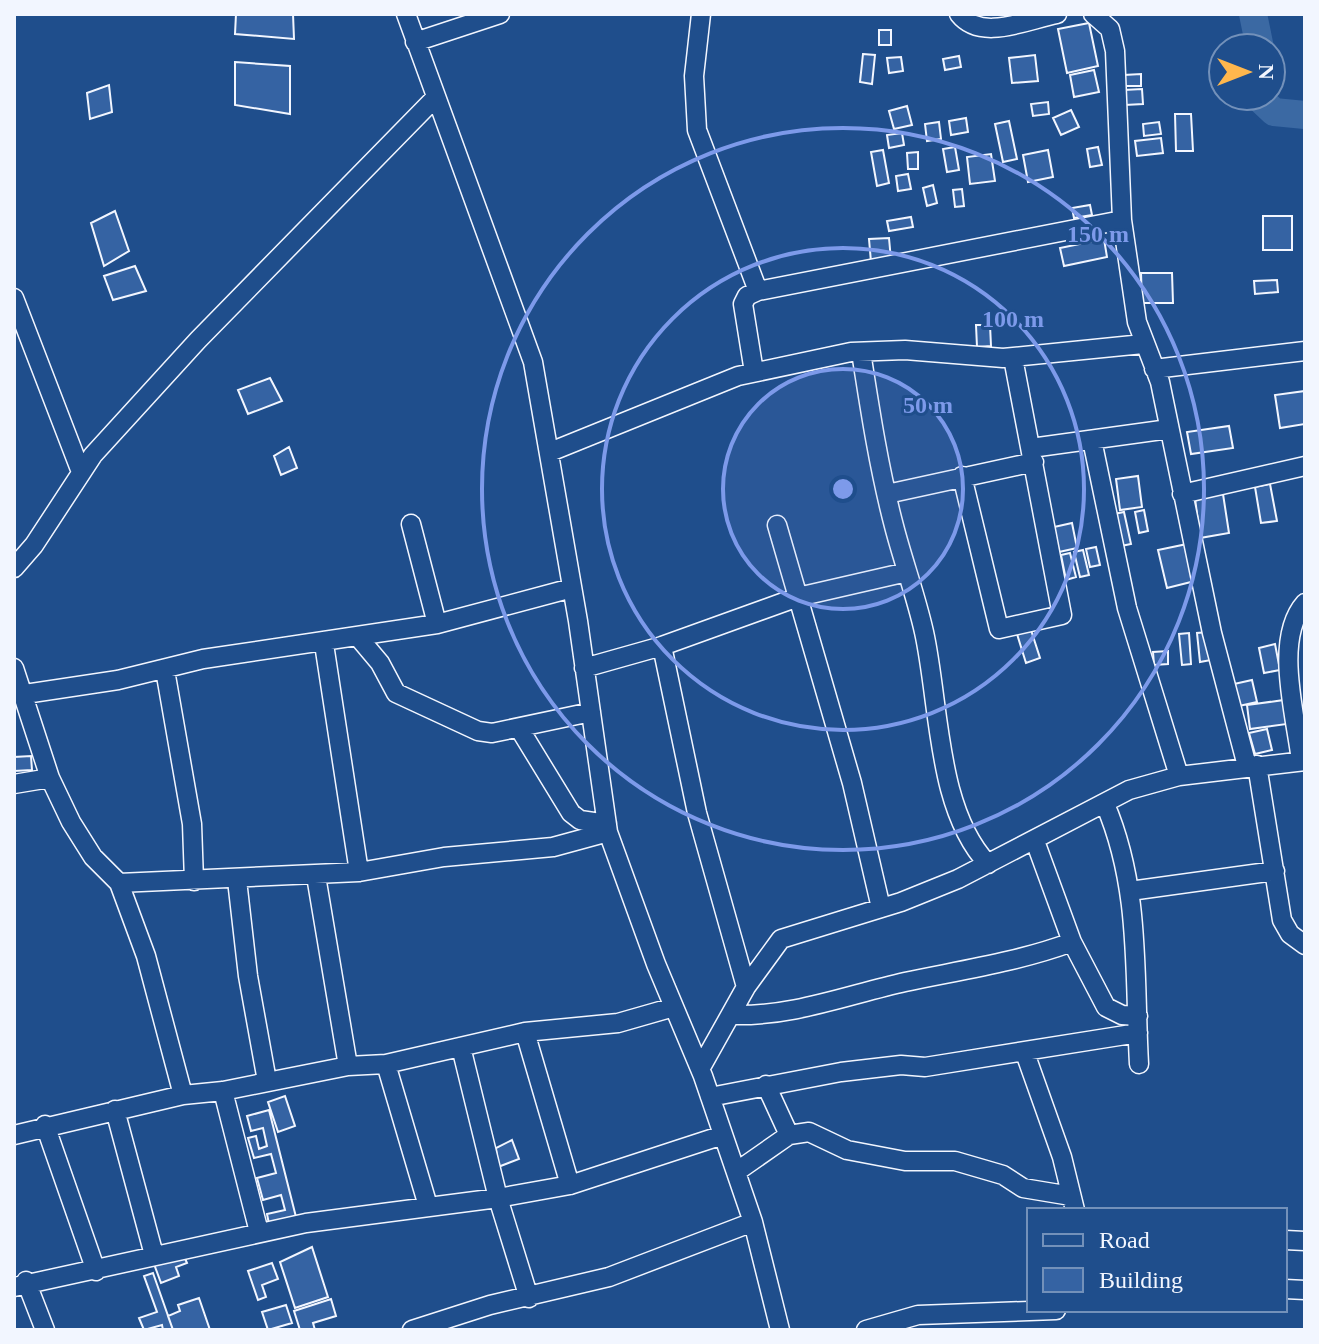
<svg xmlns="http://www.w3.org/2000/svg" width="1319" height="1344" font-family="Georgia,serif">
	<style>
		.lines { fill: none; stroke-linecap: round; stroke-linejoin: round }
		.river { stroke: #3b69a3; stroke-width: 28 }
		.building { fill: #3563a3; stroke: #f2f6ff; stroke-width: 2 }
		.minor-casing { stroke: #f2f6ff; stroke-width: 21 }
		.minor { stroke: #1f4e8c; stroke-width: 18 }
		.ring { fill: none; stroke: #7d9aea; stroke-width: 4 }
		.centre { fill: #7d9aea; stroke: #1f4e8c; stroke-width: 4 }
		.ring-label { font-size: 24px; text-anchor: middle; font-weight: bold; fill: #7d9aea; stroke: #1f4e8c; stroke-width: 6; stroke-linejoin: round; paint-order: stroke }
	</style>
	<rect width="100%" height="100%" fill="#1f4e8c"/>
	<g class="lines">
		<path class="river" d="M1253 14 1260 48
			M1257 96 1274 112 1305 115"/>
	</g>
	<path class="building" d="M236 14H293L294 39 235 34Z
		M1089 23 1098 66 1067 73 1058 29Z
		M879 30H891V45H879Z
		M863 54 875 55 872 84 860 82Z
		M1035 55 1038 81 1012 83 1009 58Z
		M959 56 961 67 945 70 943 59Z
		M901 57 903 71 889 73 887 58Z
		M235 62 290 66V114L235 105Z
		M1094 70 1099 92 1074 97 1070 75Z
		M1141 74V86H1124V75Z
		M109 85 112 112 90 119 87 93Z
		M1142 89 1143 104 1125 105 1124 90Z
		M1048 102 1049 114 1033 116 1031 104Z
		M907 106 912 125 894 129 889 111Z
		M1071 110 1079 127 1061 135 1053 118Z
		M1175 114H1191L1193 151H1176Z
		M966 118 968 132 951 135 949 121Z
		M1009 121 1017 159 1003 162 995 124Z
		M939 122 941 139 927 141 925 124Z
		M1159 122 1161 134 1144 136 1143 124Z
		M902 133 904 145 889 148 887 135Z
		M1161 138 1163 153 1137 156 1135 141Z
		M955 147 959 170 947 172 943 149Z
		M1098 147 1102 165 1090 167 1087 149Z
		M883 150 889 183 877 186 871 152Z
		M1048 150 1053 177 1028 182 1023 155Z
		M918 152V169H908L907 153Z
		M991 154 995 181 970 184 967 157Z
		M908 174 911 189 898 191 896 176Z
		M933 185 937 203 927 206 923 188Z
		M962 189 964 206 955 207 953 190Z
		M1090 205 1092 215 1074 218 1072 208Z
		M115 211 129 251 104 266 91 223Z
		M1263 216H1292V250H1263Z
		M911 217 913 227 889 231 887 221Z
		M889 238 891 260 871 262 869 239Z
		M1104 239 1107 257 1064 266 1060 248Z
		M135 266 146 291 113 300 104 276Z
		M1141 273H1172L1173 303H1142Z
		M1277 280 1278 292 1255 294 1254 281Z
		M976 325H990L991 346 977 347Z
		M270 378 282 401 248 414 238 390Z
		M1305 391V424L1280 428 1275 395Z
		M1229 426 1233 448 1191 454 1187 432Z
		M289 447 297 468 281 475 274 456Z
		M1138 476 1142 507 1120 510 1116 479Z
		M1270 484 1277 521 1261 523 1255 487Z
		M1223 494 1229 533 1200 538 1195 498Z
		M1144 510 1148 531 1139 533 1135 512Z
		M1124 512 1131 544 1121 546 1114 514Z
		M1072 523 1077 548 1059 552 1054 527Z
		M1187 544 1195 581 1167 588 1158 550Z
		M1096 547 1100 565 1090 567 1086 549Z
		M1083 550 1089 575 1080 577 1074 552Z
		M1070 553 1076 577 1066 580 1061 555Z
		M1031 630 1040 658 1026 663 1017 634Z
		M1208 632 1211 660 1200 662 1197 633Z
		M1189 633 1191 664 1182 665 1179 634Z
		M1275 644 1280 670 1264 673 1259 648Z
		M1168 651V664L1154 665 1153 652Z
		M1252 680 1257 702 1239 706 1234 684Z
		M1284 700 1287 724 1250 729 1247 705Z
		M1267 729 1272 750 1255 754 1249 733Z
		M31 756 32 770 14 771V757Z
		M285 1096 295 1126 278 1132 268 1102Z
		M269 1110 296 1217 269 1224 267 1214 285 1210 281 1195 263 1200 257 1178 276 1173 271 1154 254 1158 248 1138 256 1136 259 1149 267 1146 263 1128 251 1131 247 1116Z
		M512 1140 519 1159 498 1167 496 1148Z
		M312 1247 328 1297 295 1308 280 1262Z
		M183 1254 187 1263 176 1267 179 1276 161 1283 154 1264Z
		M272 1263 278 1279 262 1285 266 1297 258 1300 248 1271Z
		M153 1273 173 1330H163L162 1325 144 1330 139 1318 157 1312 144 1276Z
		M199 1298 210 1330H173L168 1316 180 1311 178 1305Z
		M331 1299 336 1316 313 1323 315 1330H300L294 1311Z
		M286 1305 292 1323 268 1330 262 1312Z"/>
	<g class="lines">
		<defs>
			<path id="minor" d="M406 14 533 362 578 621 608 832 656 964 703 1076 753 1222 780 1330
				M701 14 694 76 697 130 758 291
				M959 14C981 42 1026 20 1057 14
				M1093 14 1110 29 1115 51 1122 220 1137 322 1160 382 1212 633 1247 766
				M415 42 500 14
				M14 298 81 472
				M861 352C870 410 879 469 894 526 903 561 916 596 924 632 940 704 936 809 988 864
				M1154 369 1305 351
				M754 372 743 304 747 296 758 291 1122 220
				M1092 440 1127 608 1179 776
				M1031 448 1169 429
				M550 452 738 376 851 352 905 350 1003 358 1143 344
				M962 476 999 629 1062 615 1013 358
				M887 494 1034 462
				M1182 494 1305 466
				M411 524 437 624
				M777 525 852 783 881 908
				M14 568 34 545 93 455 198 340 434 99
				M359 638 380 663 396 693 478 731 492 733 591 712
				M324 644 359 872
				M662 646 697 813 746 987
				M14 668 50 778 71 822 93 857 119 883 146 956 183 1095
				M584 668 662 646 798 597 907 572
				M165 670 192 824 194 881
				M25 694 118 680 203 659 437 624 572 588
				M519 728 571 813 580 820 607 824
				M1301 761C1296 716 1273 639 1305 603
				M1257 765 1282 920 1290 934 1305 945
				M14 784 50 778
				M1105 804C1141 888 1134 975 1139 1064
				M1035 841 1072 942 1106 1007 1122 1015 1138 1016
				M316 876 348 1066
				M237 880 248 976 267 1081
				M119 883 359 872 444 857 553 847 608 832
				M1130 891 1275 871
				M731 1015C792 1017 847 995 905 982 962 970 1018 962 1072 942
				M525 1032 570 1185
				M461 1047 498 1198 529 1298
				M1025 1053 1062 1157 1075 1210
				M386 1064 428 1206
				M700 1069 746 987 781 939 901 902 958 879 1129 790 1179 776 1305 761
				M766 1085 789 1135
				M223 1091 259 1232
				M710 1097 841 1072 901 1065 925 1067 1138 1033
				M115 1110 154 1255
				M45 1125 96 1271
				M14 1135 183 1095 223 1091 348 1066 386 1064 525 1032 618 1023 674 1007
				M736 1172 789 1135 809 1132 847 1150 905 1161H955L1003 1175 1023 1188 1071 1196
				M1285 1240 1305 1241
				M26 1281 45 1330
				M14 1287 306 1223 498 1198 570 1185 723 1135
				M1285 1289 1305 1290
				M412 1330 490 1305 609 1277 753 1222
				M866 1330 918 1315 1056 1310"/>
		</defs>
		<use href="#minor" class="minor-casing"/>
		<use href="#minor" class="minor"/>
	</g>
	<circle cx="843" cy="489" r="120" fill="#7d9aea" fill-opacity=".12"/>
	<g class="ring">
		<circle cx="843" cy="489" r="120"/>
		<circle cx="843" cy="489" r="241"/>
		<circle cx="843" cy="489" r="361"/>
	</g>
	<circle cx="843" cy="489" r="12" class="centre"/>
	<g class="ring-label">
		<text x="1098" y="242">150 m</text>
		<text x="1013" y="327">100 m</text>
		<text x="928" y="413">50 m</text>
	</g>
	<rect width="1319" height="1344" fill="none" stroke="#f2f6ff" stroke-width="32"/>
	<rect x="1027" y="1208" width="260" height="104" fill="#1f4e8c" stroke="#7391ba" stroke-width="2"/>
	<rect x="1043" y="1234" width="40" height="12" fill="#1f4e8c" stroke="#7391ba" stroke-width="2"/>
	<text x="1099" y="1248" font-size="24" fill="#f2f6ff">Road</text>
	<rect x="1043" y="1268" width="40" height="24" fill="#3563a3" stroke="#7391ba" stroke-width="2"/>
	<text x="1099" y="1288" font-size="24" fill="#f2f6ff">Building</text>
	<g transform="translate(1247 72) rotate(90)"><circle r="38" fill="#1f4e8c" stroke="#7391ba" stroke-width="2"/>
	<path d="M0-6L14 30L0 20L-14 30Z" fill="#ffb74d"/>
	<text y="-12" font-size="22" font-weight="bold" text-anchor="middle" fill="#f2f6ff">N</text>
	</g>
</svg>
